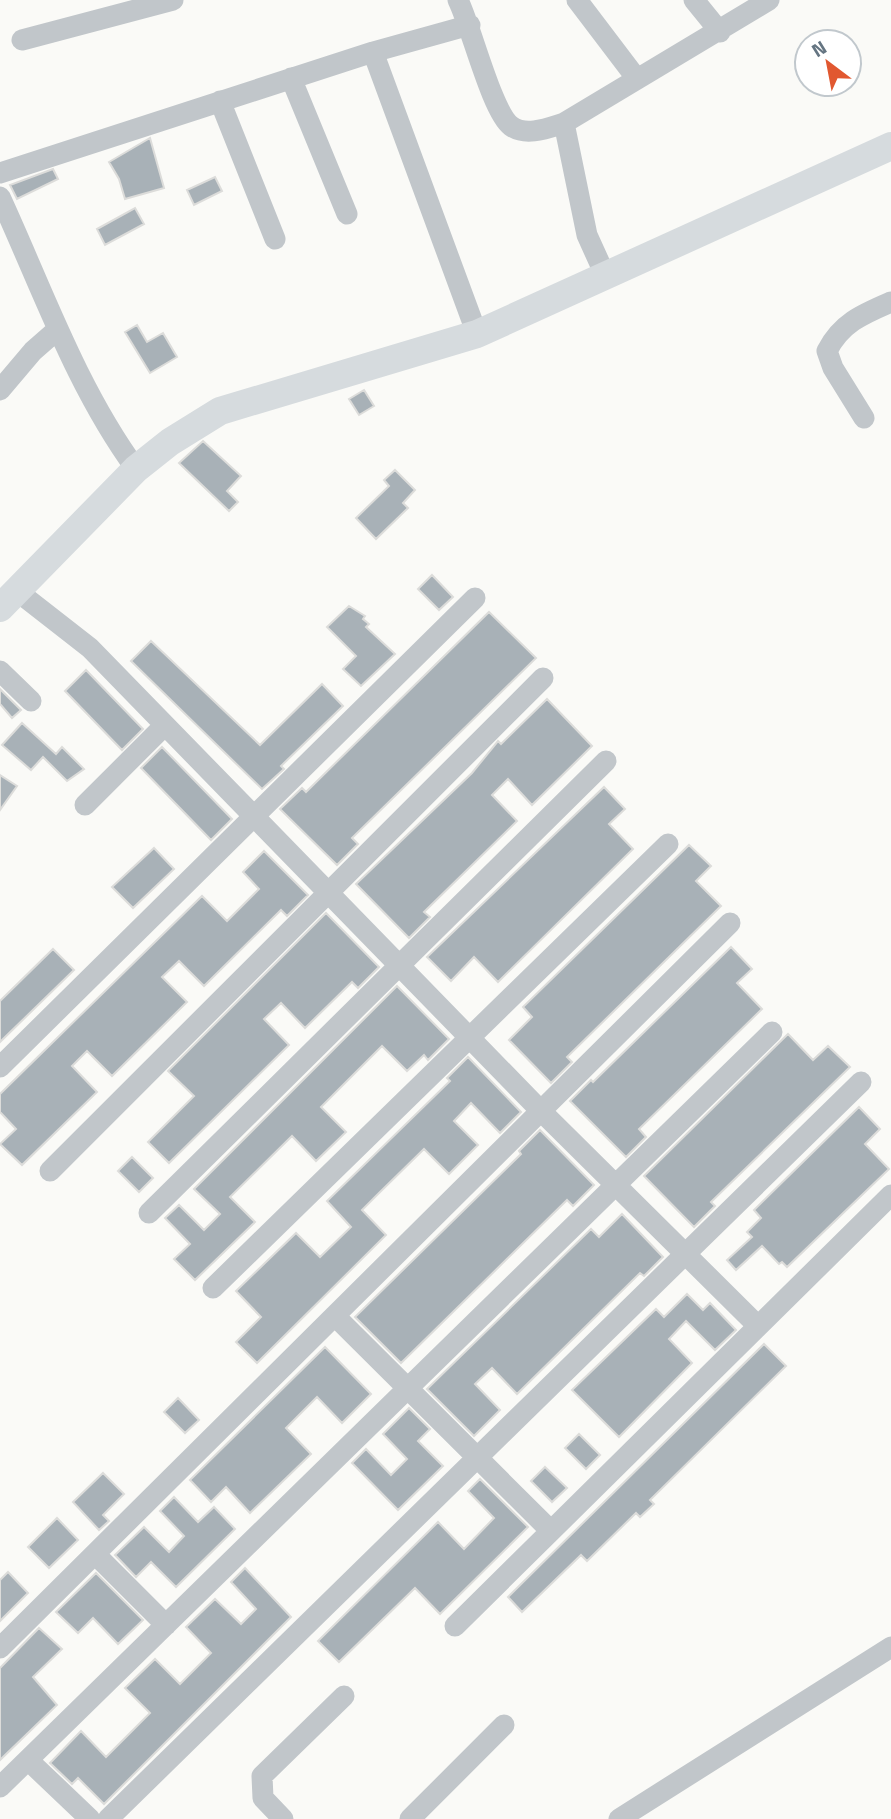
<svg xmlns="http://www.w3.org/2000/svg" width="891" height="1819" font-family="'Titillium Web',sans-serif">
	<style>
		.building { fill: #a8b1b7; stroke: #dcdcda; stroke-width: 2 }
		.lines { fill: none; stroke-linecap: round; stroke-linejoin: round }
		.minor { stroke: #c1c6ca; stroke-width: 21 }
		.major { stroke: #d6dbde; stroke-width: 28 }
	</style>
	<rect width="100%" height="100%" fill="#fafaf7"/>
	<path class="building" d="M150 138 164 188 125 199 119 179 109 162Z
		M53 169 58 179 17 199 10 185Z
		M215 177 222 191 194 205 187 190Z
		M135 208 144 224 105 245 97 229Z
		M137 325 147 342 163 333 177 357 150 373 125 332Z
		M364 390 374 406 359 415 349 399Z
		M203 441 241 476 227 491 238 502 229 511 179 463Z
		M395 470 415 490 403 503 408 508 376 539 356 518 389 486 384 480Z
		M432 575 453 597 439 610 418 589Z
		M349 606 365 616 363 619 369 624 366 627 395 654 361 686 343 669 356 656 327 627Z
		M489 612 536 658 352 838 358 844 337 865 280 809 302 788 306 792Z
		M151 641 260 745 322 684 343 706 281 766 284 769 262 789 131 661Z
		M86 670 143 729 122 750 65 691Z
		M0 689 21 710 12 718 0 704Z
		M547 699 592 746 532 805 508 779 492 795 517 821 424 912 430 917 409 938 356 884 472 773 498 741 501 744Z
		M22 723 56 754 62 747 84 769 67 781 43 757 31 770 2 745Z
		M162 747 232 819 211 840 141 768Z
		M0 775 17 786 0 810Z
		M604 787 625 809 609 824 633 849 498 982 474 957 451 981 427 957Z
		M689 845 711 866 696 881 721 906 567 1057 572 1062 551 1083 509 1040 532 1017 523 1007Z
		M154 848 174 869 133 908 112 887Z
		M264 851 308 895 287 916 281 910 204 986 179 961 162 977 187 1002 112 1076 87 1051 72 1066 97 1092 22 1165 0 1144 16 1129 0 1112V1094L202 896 227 921 259 889 243 872Z
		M326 913 379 967 358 988 352 982 305 1028 281 1003 264 1019 289 1045 169 1163 148 1142 194 1096 168 1071Z
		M731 947 752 969 737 983 762 1009 639 1129 646 1137 626 1157 570 1101 591 1080 593 1082Z
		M53 949 74 970 0 1042V1001Z
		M397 986 449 1039 428 1060 424 1055 407 1071 382 1046 321 1107 346 1132 316 1161 292 1136 230 1197 255 1222 195 1280 174 1259 190 1244 165 1218 179 1205 204 1230 220 1214 194 1189Z
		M788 1034 813 1060 828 1046 850 1067 711 1202 715 1206 694 1227 644 1176Z
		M468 1057 521 1112 500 1133 471 1103 454 1121 478 1145 449 1174 424 1149 378 1194 362 1210 386 1235 257 1363 236 1342 261 1317 236 1291 296 1233 320 1257 351 1227 327 1201 450 1081 447 1078Z
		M859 1107 880 1129 865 1144 889 1169 787 1267 782 1262 779 1264 762 1246 736 1270 727 1260 752 1237 747 1232 761 1218 754 1210Z
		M540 1130 594 1185 573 1206 567 1200 401 1363 355 1317 521 1154 519 1151Z
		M132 1157 153 1178 139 1192 118 1171Z
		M622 1214 663 1257 644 1276 640 1273 517 1394 492 1368 475 1384 500 1410 474 1436 427 1389 591 1229 599 1237Z
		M687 1294 703 1310 710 1303 736 1330 715 1350 686 1321 669 1339 692 1363 619 1437 572 1390 656 1309 664 1317Z
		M764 1344 786 1366 650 1500 654 1504 640 1517 636 1513 587 1561 581 1555 522 1612 508 1597Z
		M325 1347 371 1394 342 1423 317 1397 286 1428 311 1454 250 1513 226 1487 211 1502 190 1480Z
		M178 1398 199 1420 185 1433 164 1412Z
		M409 1408 430 1429 418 1441 443 1466 398 1510 352 1463 366 1449 391 1475 407 1459 383 1434Z
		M579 1434 600 1455 586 1469 565 1448Z
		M545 1467 567 1488 552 1502 531 1481Z
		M103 1473 124 1494 103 1515 109 1521 99 1530 73 1502Z
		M480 1479 528 1527 440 1614 415 1588 339 1662 318 1641 438 1522 464 1549 494 1518 468 1491Z
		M174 1497 198 1522 214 1507 235 1529 176 1587 151 1562 136 1577 115 1555 144 1527 169 1552 184 1536 160 1511Z
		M57 1518 78 1540 49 1568 28 1547Z
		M245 1568 291 1617 104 1804 78 1778 72 1784 50 1763 81 1731 106 1757 150 1713 125 1688 155 1659 180 1684 211 1653 186 1627 215 1599 241 1624 256 1609 231 1582Z
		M8 1572 28 1593 0 1621V1580Z
		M96 1573 143 1620 118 1644 93 1618 78 1633 56 1612Z
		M39 1628 62 1649 33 1677 57 1705 0 1760V1668Z"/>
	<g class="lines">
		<path class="minor" d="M458 0C471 26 492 112 511 126 526 137 548 128 564 123L587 235 606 277
			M577 0 637 79
			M694 0 720 32
			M22 40 173 0
			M373 52 477 334
			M291 78 347 214
			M220 101 275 239
			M564 123 769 0
			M0 173 373 52 470 25
			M0 197C42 288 76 387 136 469
			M0 390 33 351 57 330
			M864 418 833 368 827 351C841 323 863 314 891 302
			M17 591 90 648 541 1111 758 1326
			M0 671 31 701
			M85 805 165 725
			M0 1067 475 598
			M50 1171 543 678
			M149 1213 606 761
			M213 1288 668 844
			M335 1316 551 1531
			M95 1554 166 1625
			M455 1626 891 1195
			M0 1648 730 923
			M28 1760 90 1819
			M0 1787 772 1032
			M108 1819 861 1082
			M283 1819 263 1798 262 1776 344 1696
			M410 1819 504 1725
			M619 1819 891 1647"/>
		<path class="major" d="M0 608 136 469 170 442 220 411 477 334 891 146"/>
	</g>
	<g transform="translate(828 63) rotate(328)"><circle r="33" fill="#ffffff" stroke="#c1c8cd" stroke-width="2"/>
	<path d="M0-5L12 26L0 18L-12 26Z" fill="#e15830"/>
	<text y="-10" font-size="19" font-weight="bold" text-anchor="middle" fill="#657582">N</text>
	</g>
</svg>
